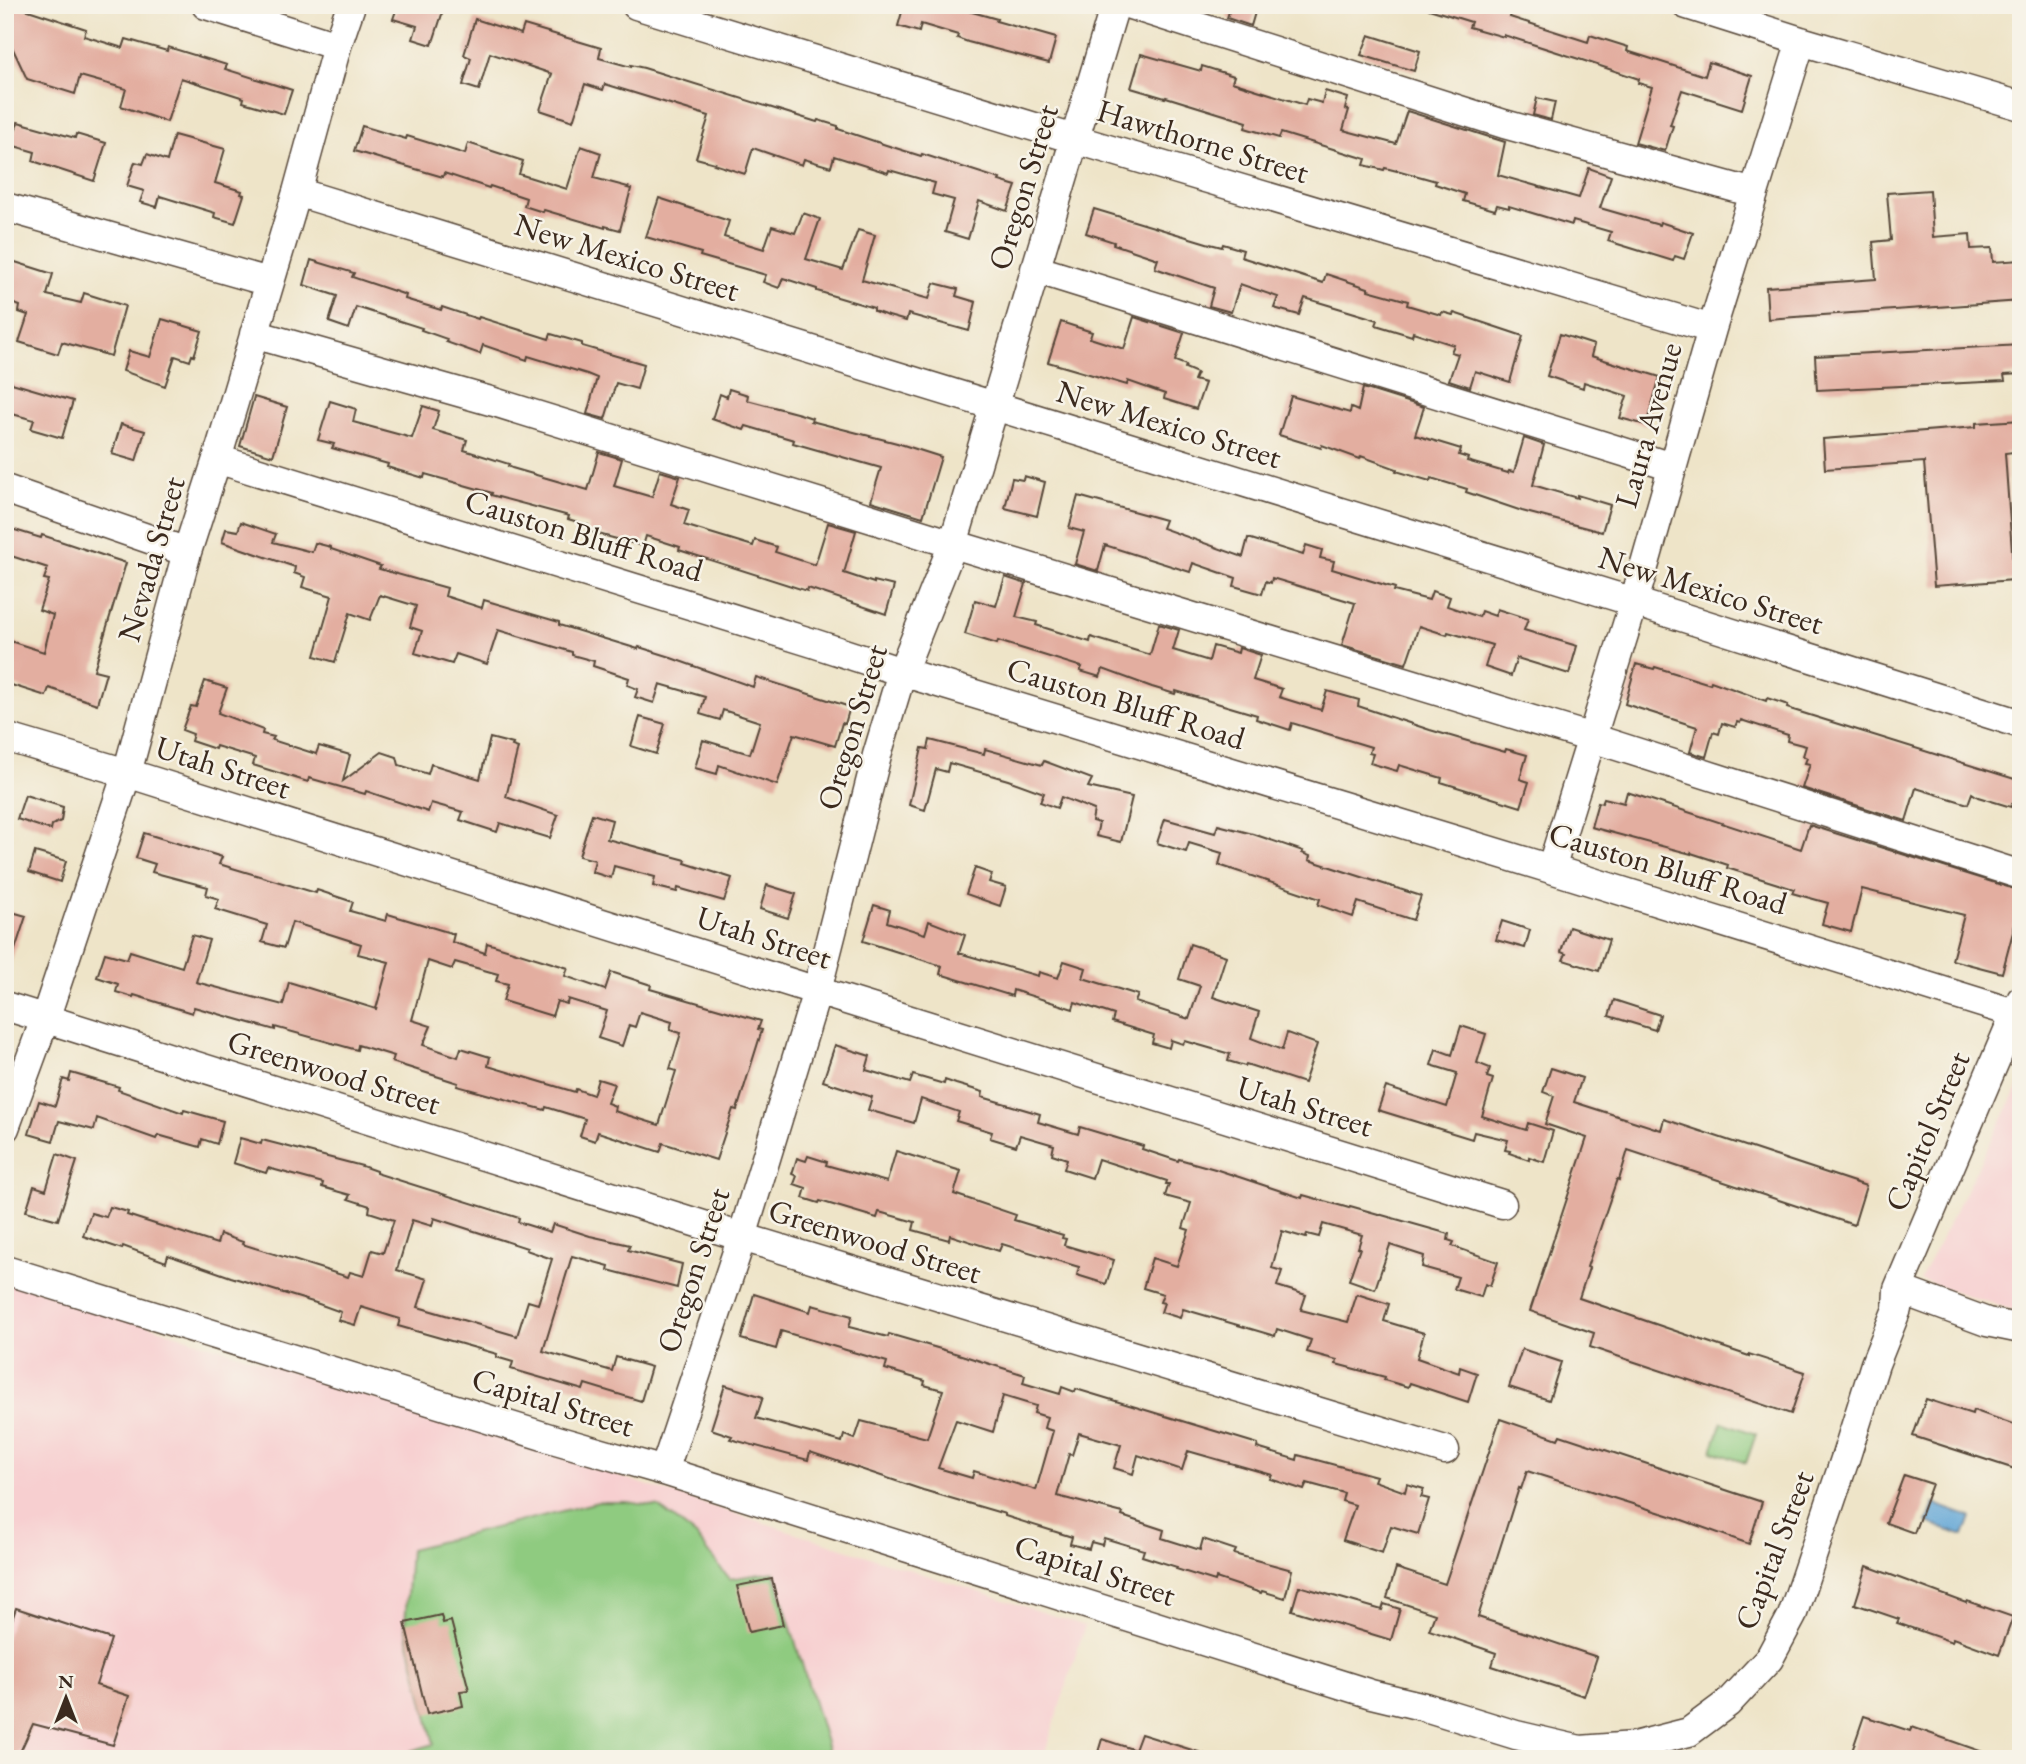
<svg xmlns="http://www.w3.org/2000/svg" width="2026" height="1764" font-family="'EB Garamond',serif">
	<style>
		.built { fill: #f7cfd0 }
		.green { fill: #8fcb80; stroke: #657a4f; stroke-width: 2 }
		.water { fill: #60a5d6; stroke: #4e687a; stroke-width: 2 }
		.building { fill: #e3aea0; fill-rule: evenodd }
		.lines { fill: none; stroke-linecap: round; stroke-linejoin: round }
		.minor-casing { stroke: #564638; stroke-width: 31 }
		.minor { stroke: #fff; stroke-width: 28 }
		.labels { text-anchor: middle; stroke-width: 5; stroke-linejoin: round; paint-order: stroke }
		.street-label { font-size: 32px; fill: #3b2a1e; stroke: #f7f3e8 }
	</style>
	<rect width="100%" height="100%" fill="#f7f3e8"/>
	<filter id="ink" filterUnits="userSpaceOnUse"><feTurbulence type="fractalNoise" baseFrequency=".0143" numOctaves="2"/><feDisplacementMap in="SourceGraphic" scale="14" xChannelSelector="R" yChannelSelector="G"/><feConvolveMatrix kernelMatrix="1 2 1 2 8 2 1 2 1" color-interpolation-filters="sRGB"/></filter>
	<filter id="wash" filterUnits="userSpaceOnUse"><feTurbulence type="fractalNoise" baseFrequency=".00686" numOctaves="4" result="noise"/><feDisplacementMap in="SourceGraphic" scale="28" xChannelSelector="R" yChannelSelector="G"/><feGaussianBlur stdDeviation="1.57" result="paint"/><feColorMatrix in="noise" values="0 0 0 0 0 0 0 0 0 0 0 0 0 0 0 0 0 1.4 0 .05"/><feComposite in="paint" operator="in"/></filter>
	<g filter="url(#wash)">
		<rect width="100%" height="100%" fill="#eee4c8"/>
		<path class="built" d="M2021 1082V1313L1920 1280Z
			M5 1279 1085 1626 1043 1759H5Z"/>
		<path class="green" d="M1722 1422 1756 1434 1746 1463 1712 1451Z
			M598 1502H627L659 1507 696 1536 729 1579 774 1572 831 1759H413L411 1751 434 1744 405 1626 410 1549Z"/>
		<path class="water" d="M1934 1504 1971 1517 1964 1536 1927 1523Z"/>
		<g id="blocks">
			<path class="building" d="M5 5H13L86 29 84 36 123 48 126 39 167 51 168 47 227 65 225 69 292 90 284 114 243 102 244 98 181 78 167 122 121 106 126 89 80 76 75 94 27 79 5 32Z
				M398 5H445L432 45 413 39 417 26 393 19Z
				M904 5H947L997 19 996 21 1056 38 1049 63 968 42 957 38 958 35 921 24 919 32 898 26Z
				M1231 5H1244L1256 9 1251 26 1227 18Z
				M1430 5H1497L1512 10 1510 17 1588 42 1590 35 1628 47 1627 51 1705 76 1709 62 1752 76 1742 109 1682 90 1670 125 1673 126 1665 151 1635 143 1652 87 1638 83 1639 79 1582 60 1504 35V37L1469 27 1471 22 1429 9Z
				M475 19 521 34 524 25 601 48 599 58 631 67V65L644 68 817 122 818 120 838 126V129L886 145 921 156 922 154 1000 179 999 181 1016 186 1007 211 979 201 968 239 945 232 954 200 932 194 935 183 889 170 888 173 834 156 831 167 804 159 802 165 753 148 745 174 714 164 715 163 696 158 709 116 605 84 603 90 585 84 573 121 540 110 552 74 490 53 479 90 463 85 471 58 464 55Z
				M1369 35 1420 51 1414 71 1361 55Z
				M1141 54 1201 71 1202 66 1234 76 1232 82 1305 105 1307 99 1322 103 1325 91 1348 98 1345 109 1349 110 1343 130 1396 144 1407 111 1505 142 1498 175 1579 198 1589 168 1611 176 1600 208 1659 225 1660 222 1693 233 1684 259 1675 256 1673 261 1608 241 1611 232 1573 221 1572 225 1509 206V208L1497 205 1495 210 1463 201 1465 194 1435 184 1436 181 1397 170V171L1385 168 1384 170 1364 165 1366 159 1281 133 1279 138 1245 128 1247 122 1166 97 1165 98 1131 88Z
				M1537 98 1555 102 1551 120 1533 115Z
				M18 122 75 138 76 134 106 143 94 181 33 161 35 152 11 145Z
				M362 126 406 139 407 136 465 154 468 143 523 161 519 174 567 189 581 146 601 153 594 178 628 187 627 188 631 189 620 230 605 226V228L544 210 543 212 524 206 526 198 490 186 489 188 444 173 443 177 354 151Z
				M174 135 225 149 215 183 242 191 241 194 244 195 235 223 214 217 215 213 160 196 157 207 140 202 144 191 127 186 135 162 143 164 147 154 167 161Z
				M1930 190 1933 237 1970 234 1971 249 1992 248 1993 262 2021 260V301L1768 319 1766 287 1876 279 1873 242 1891 240 1887 193Z
				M659 198 729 221 724 237 764 249 772 226 795 233 803 213 820 219 806 259 843 270 858 230 875 235 862 280 929 299 934 283 958 289 956 296 976 302 969 331 908 314 906 321 885 315 874 311V308L817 291V289L783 278 779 288 763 282 766 275 700 256 701 253 646 237Z
				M1094 209 1210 244 1222 247 1223 244 1243 250 1241 257 1323 283 1326 274 1368 288V290L1408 301 1407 305 1441 315 1442 312 1453 315 1454 313 1523 336 1510 382 1475 371 1470 387 1449 380 1458 354 1451 352 1454 345 1413 332 1412 336 1376 325 1378 320 1305 298 1299 315 1274 308 1278 297 1240 284 1231 312 1209 306 1214 288 1155 268 1158 259 1113 244 1114 242 1086 233Z
				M311 260 354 273 352 277 406 295 405 299 441 310 442 307 478 319 479 317 549 339 551 334 582 343V346L644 364 637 389 616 383 605 419 587 414 597 378 587 374 528 356 527 360 483 345 480 354 446 342 447 339 421 330 422 328 356 307 349 329 329 322 337 296 304 285Z
				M12 261 53 274 47 295 81 303 84 293 125 306 111 356 62 342 58 354 19 342 28 315 19 312 20 306 5 301V282Z
				M1134 317 1184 333 1175 361 1186 365 1185 368 1197 373 1194 380 1205 383 1196 409 1164 399 1165 394 1128 381 1127 385 1048 362 1061 322 1092 332 1090 338 1124 349Z
				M162 319 202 331 194 356 192 355 190 361 175 356 165 386 123 371 129 351 150 357Z
				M1560 334 1594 345 1591 356 1660 377 1646 425 1620 418 1627 396 1584 382 1583 388 1547 376Z
				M2021 345V374L2004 375 2005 381 1817 390 1815 356Z
				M5 381 73 401 62 438 31 429 34 420 5 412Z
				M1363 388 1424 407 1415 435 1461 449 1459 455 1468 458 1467 461 1508 473 1509 471 1514 472 1524 438 1544 445 1533 485 1577 498V495L1610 505 1602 532 1522 511 1466 492 1467 489 1431 478 1430 481 1396 471 1397 469 1361 456 1360 459 1322 445 1321 448 1279 435 1291 396 1350 413 1351 408 1358 411Z
				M729 389 748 395 747 400 800 414 812 418 811 421 897 443 941 457 923 517 871 501 881 468 793 443 794 440 746 426 744 430 712 419 720 394 727 397Z
				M254 397 287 407 273 456 240 446Z
				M330 401 356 409 353 422 412 438 423 406 439 411 433 430 467 440 464 450 509 464 508 466 512 468 588 490 599 452 622 459 614 486 652 497 660 471 680 477 671 504 689 510 684 525 753 546 755 540 777 547 775 552 815 565 828 523 856 531 844 573 874 583V581L894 586 886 614 808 588 807 591 679 550 680 547 646 536 643 546 587 531 588 525 568 519 569 516 491 495 492 493 425 474 424 478 387 467 388 464 332 448 334 444 318 440Z
				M2021 420V451L2005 453 2014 580 1934 586 1924 462 1825 469 1823 439 1976 427V423Z
				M121 424 145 431 136 461 112 454Z
				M1024 476 1045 482 1037 516 1005 508 1012 478 1023 480Z
				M1078 496 1165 520 1162 528 1243 557 1248 538 1303 555 1306 545 1322 550 1320 558 1334 561 1332 569 1395 588 1394 591 1429 600 1432 591 1450 597 1447 606 1479 617 1481 611 1495 616 1497 609 1528 619 1524 630 1577 646 1569 674 1517 658 1511 676 1485 667 1492 645 1448 632 1447 635 1419 626 1406 664 1342 645 1355 603 1272 578 1271 583 1266 581 1262 594 1234 586 1236 578 1193 563 1190 572 1105 545 1098 571 1075 564 1084 532 1069 528Z
				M241 522 276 534 273 542 312 552 315 543 331 547V549L381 566 379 569 447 588 445 596 482 608 484 600 559 622V625L638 649 639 647 671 657V658L753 687 756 677 850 707 845 724 842 723 835 746 794 734 777 785 719 765 717 774 695 768 703 740 750 754 760 722 723 710 720 720 700 714 705 697 660 684 654 703 635 697 638 689 627 685 629 678 593 666 594 661 572 655V652L498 630 487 664 456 654 452 664 415 653 422 631 410 627 416 606 380 595 370 620 350 613 335 662 315 656 332 596 302 587 305 577 294 573 295 567 222 542 226 529 238 531Z
				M5 527 41 538 42 535 126 563 94 670 106 673 97 704 49 688 46 696 5 683V658L10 641 44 652 53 615 39 610 49 580 44 579 48 568 5 554Z
				M1005 577 1026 584 1016 617 1037 622 1036 625 1090 642 1091 637 1150 655 1159 624 1179 630 1173 650 1209 661 1213 646 1238 653 1239 648 1261 655 1253 680 1282 689 1279 697 1321 710 1327 691 1359 700 1358 706 1430 730 1505 752 1506 749 1527 755 1520 779 1529 782 1521 807 1441 782 1442 778 1399 765 1397 771 1370 763 1373 754 1369 753 1371 747 1292 723 1290 730 1278 726 1256 719 1257 715 1176 691 1175 694 1152 687 1103 669 1100 677 1080 671 1082 667 998 641 997 644 965 634 975 600 996 606Z
				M1636 664 1654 669 1655 667 1710 684 1711 681 1766 701 1767 698 1788 705 1787 708 2021 781V806L2012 804 2011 807 1978 797 1972 793 1968 804 1916 788 1906 821 1802 788 1810 764 1805 763 1807 758 1803 756 1806 746 1787 741 1788 735 1741 720 1740 723 1737 722 1735 727 1722 723 1719 734 1713 732 1706 757 1690 752 1697 727 1625 704Z
				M205 681 227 688 218 713 263 730 262 734 274 737 272 740 316 754 319 746 350 755 343 781 382 752 397 757 399 765 428 774 431 764 480 779 490 738 513 744 512 746 518 748 506 797 558 815 550 838 500 823 497 832 460 820 463 812 431 803 428 812 366 791 365 794 309 778 308 782 253 765 255 758 216 746 215 749 191 741 193 734 182 730 191 706 196 707Z
				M640 717 665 724 656 754 631 746Z
				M930 740 984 754 985 749 1042 765 1044 761 1092 779 1088 787 1132 797 1121 842 1096 836 1099 823 1092 821 1094 810 1061 797 1057 808 1040 802 1044 793 1008 780 949 763 947 772 936 769 925 810 909 805 922 748 928 749Z
				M1627 792 1801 849 1809 825 2021 891V902L2002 973 1952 960 1964 915 1862 889 1851 932 1822 924 1828 903 1792 893 1794 889 1727 868 1728 865 1691 853V854L1591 827 1598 802 1602 803 1604 798 1624 803Z
				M25 795 63 807 61 821 52 825 51 830 17 819Z
				M592 814 612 820 607 839 686 860 685 863 732 878 724 901 678 888 677 892 653 886 655 877 614 866 611 878 592 872 595 860 579 856Z
				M1165 819 1215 833 1218 825 1253 834 1303 851 1302 853 1310 856 1309 860 1421 896 1413 920 1358 902 1353 917 1318 905 1320 899 1219 865 1222 853 1189 843 1186 852 1157 843Z
				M144 833 222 857 219 864 316 893 317 890 353 902 350 911 386 921 388 914 454 934 452 942 485 953 487 943 568 968 565 976 605 990 611 972 651 985 650 989 761 1021 758 1029 762 1030 737 1110 733 1109 716 1160 663 1143 660 1152 598 1132 595 1141 580 1136 585 1119 546 1107 545 1110 457 1086 458 1083 392 1062 394 1056 358 1045 357 1050 275 1027V1030L194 1007 192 1013 134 995 133 997 116 992 118 984 97 977 105 953 127 959 130 951 182 967 192 935 209 940 196 982 283 1005 289 982 376 1009 389 962 358 954 361 944 292 922 284 948 262 942 267 925 215 909 219 899 206 895 208 887 152 872 155 864 136 858ZM428 961 452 969 455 962 498 974 496 981 508 984 503 1001 552 1016 557 1001 567 1004 568 999 607 1011 598 1038 622 1046 629 1025 635 1027 640 1012 672 1022 670 1030 681 1033 670 1069 676 1071 659 1125 614 1111 615 1106 607 1103 614 1084 598 1079 593 1095 576 1089 575 1092 488 1066 490 1057 461 1048 458 1057 423 1045 431 1026 412 1020Z
				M35 852 66 861 60 882 29 872Z
				M975 868 992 874 989 882 1006 887 1000 906 966 894Z
				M767 885 796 894 788 918 760 909Z
				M874 905 890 910 887 922 925 934 929 921 965 935 959 953 1038 976 1039 972 1058 978 1064 961 1086 968 1083 978 1138 995 1135 1002 1189 1019 1200 986 1179 979 1190 944 1226 956 1213 997 1259 1012 1251 1038 1282 1050 1287 1033 1317 1044 1304 1083 1246 1064 1245 1066 1228 1061 1230 1054 1185 1041 1183 1044 1171 1040 1169 1048 1152 1043 1154 1035 1112 1022 1114 1015 1075 1002 1073 1009 1013 990 1012 996 940 974 942 966 863 941Z
				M5 910 26 916 9 968H5Z
				M1502 921 1530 930 1525 948 1496 940Z
				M1569 927 1609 940 1599 971 1563 960 1566 954 1561 952Z
				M1614 1000 1660 1015 1655 1030 1609 1016Z
				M1461 1026 1486 1034 1477 1063 1490 1068 1487 1077 1493 1079 1482 1116 1526 1130 1528 1123 1553 1131 1544 1162 1529 1157V1160L1509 1153 1510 1151 1505 1150 1508 1140 1474 1132 1472 1139 1378 1110 1386 1087 1447 1107 1457 1073 1431 1065 1436 1049 1452 1055Z
				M835 1045 870 1056 866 1070 910 1083 913 1075 944 1084 945 1080 956 1084 983 1092 982 1097 1040 1114 1038 1122 1078 1134 1080 1127 1143 1146 1142 1149 1178 1161 1179 1159 1215 1169 1302 1198 1303 1195 1349 1208 1350 1206 1449 1234 1448 1240 1454 1242 1452 1246 1498 1262 1490 1286 1485 1284 1481 1297 1454 1289 1458 1277 1422 1267 1424 1256 1390 1245 1375 1289 1349 1280 1360 1248H1358L1362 1235 1323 1224 1319 1237 1307 1234 1306 1238 1282 1231 1272 1268 1282 1271 1277 1286 1306 1295 1301 1310 1348 1322 1357 1294 1389 1304 1384 1321 1424 1333 1417 1358 1459 1373 1460 1367 1477 1373 1468 1402 1410 1383 1408 1387 1384 1380 1385 1377 1336 1364 1337 1360 1307 1352 1311 1340 1277 1329 1275 1336 1183 1309 1180 1318 1161 1312 1164 1303 1160 1302 1163 1294 1143 1288 1152 1258 1177 1266 1189 1230 1183 1228 1191 1203 1165 1196 1169 1184H1166L1167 1181 1098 1159 1092 1178 1064 1169 1067 1159 1052 1154 1054 1145 1020 1135 1016 1146 990 1138 992 1132 956 1121 959 1112 921 1099 914 1123 868 1110 872 1097 823 1081Z
				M1551 1068 1582 1078 1574 1102 1661 1130 1664 1119 1866 1186 1854 1225 1628 1150 1619 1180 1617 1179 1587 1267 1589 1268 1579 1298 1749 1356V1354L1805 1372 1791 1414 1590 1347 1594 1333 1530 1311 1587 1138 1545 1124 1554 1096 1543 1092Z
				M71 1073 119 1087 118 1090 183 1113 184 1110 223 1121 217 1144 202 1139 200 1147 158 1135 156 1139 97 1118 94 1130 59 1121 53 1141 29 1134 39 1101 55 1106 63 1079 69 1081Z
				M240 1138 261 1144 262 1140 362 1166 376 1171V1173L519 1218 518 1222 550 1232 553 1224 590 1236 630 1245 628 1250 682 1264 677 1288 608 1270 609 1266 572 1256 543 1351 612 1371 616 1357 651 1367 641 1401 585 1384 583 1390 511 1369 513 1362 496 1357 497 1354 398 1326 400 1319 361 1307 355 1325 338 1320 341 1312 316 1303 231 1277 168 1255 166 1262 123 1246 122 1249 83 1236 91 1213 106 1217 110 1207 128 1212 127 1215 217 1244 220 1234 243 1242 242 1244 348 1277 350 1272 364 1276 372 1250 383 1253 394 1220 369 1212 370 1206 348 1199 350 1195 322 1187 323 1183 268 1168 266 1173 233 1163ZM434 1218 527 1248 526 1250 552 1259 538 1304 528 1301 517 1336 418 1307 427 1279 397 1270 412 1220 432 1226Z
				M896 1151 961 1171 954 1194 1016 1215 1014 1220 1063 1235 1062 1238 1066 1239 1064 1245 1114 1260 1106 1284 1077 1275 1079 1267 1002 1244 999 1251 950 1235 949 1240 913 1230 915 1222 879 1212 877 1218 820 1201 819 1203 803 1198 806 1188 794 1184 797 1176 792 1174 797 1158 806 1161 808 1156 827 1162 826 1165 887 1182Z
				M57 1154 77 1161 58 1220 26 1211 34 1186 46 1190Z
				M754 1294 810 1312 812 1305 852 1316 849 1327 888 1337 889 1334 958 1354 1025 1375 1023 1383 1060 1394 1062 1387 1075 1392 1076 1389 1258 1444 1257 1448 1297 1460 1298 1455 1376 1476 1374 1481 1405 1492 1407 1484 1424 1489 1421 1497 1429 1499 1418 1534 1391 1526 1382 1553 1343 1540 1355 1505 1342 1501 1344 1493 1307 1483 1304 1490 1270 1479 1272 1475 1188 1451 1182 1470 1138 1455 1133 1474 1114 1468 1121 1445 1079 1433 1072 1455 1069 1454 1057 1496 1123 1513 1122 1516 1164 1530 1162 1538 1200 1550 1203 1539 1236 1550 1234 1554 1292 1570 1285 1598 1262 1591 1261 1593 1216 1578 1215 1581 1176 1569 1177 1567 1142 1556 1144 1550 1104 1538 1102 1545 1091 1542 1089 1549 1070 1544 1072 1537 1005 1516V1514L923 1490 810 1452 808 1460 730 1439 732 1436 711 1429 725 1385 763 1397 756 1418 842 1442 844 1435 855 1439 861 1421 927 1438 943 1390 924 1385 925 1381 885 1369 887 1362 781 1331 776 1349 741 1339ZM1003 1396 1036 1406 1034 1413 1047 1417 1044 1428 1053 1431 1036 1490 974 1471 972 1478 938 1468 956 1420 993 1432Z
				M1522 1349 1561 1362 1549 1400 1509 1387Z
				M1926 1399 1972 1414 1973 1410 2021 1427V1471L1913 1436Z
				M1500 1419 1558 1439 1560 1435 1762 1502 1749 1544 1671 1516 1527 1471 1521 1489 1519 1488 1478 1617 1597 1657 1584 1696 1492 1666 1496 1653 1429 1630 1435 1614 1387 1598 1396 1568 1445 1584Z
				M1904 1475 1932 1484 1914 1533 1886 1523Z
				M1867 1566 1966 1603 1967 1601 2013 1617 1999 1655 1953 1638 1952 1642 1897 1623 1899 1619 1855 1604Z
				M772 1579 783 1625 749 1632 737 1586Z
				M1299 1586 1382 1610 1384 1604 1400 1609 1391 1640 1292 1610Z
				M16 1608 111 1639 96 1685 129 1696 113 1745 33 1724 21 1750 14 1759H5V1641Z
				M441 1615 443 1623 451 1621 469 1690 460 1691 463 1706 427 1714 405 1623Z
				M1864 1716 1910 1731 1912 1727 1994 1756V1759H1866L1851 1754Z
				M1141 1734 1208 1755 1207 1759H1096L1102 1739 1135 1750Z"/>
		</g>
	</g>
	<g filter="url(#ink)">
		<use href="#blocks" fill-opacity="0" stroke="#564638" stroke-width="2"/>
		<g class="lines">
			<defs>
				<path id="minor" d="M206 5 337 46
					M636 5 1074 139 1712 329
					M1130 5 1504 124 1754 193
					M1687 5 1801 41 2021 106
					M297 192 1634 602 2021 724
					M5 207 269 282
					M1035 269 1672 467
					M254 334 494 402 953 544 1592 738 2021 875
					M217 459 813 643 902 672 1551 869 2014 1013
					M5 489 187 552
					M5 737 127 773 817 991 1502 1204
					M1551 869 1634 602 1712 329 1801 41
					M5 1006 742 1237 1445 1450
					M5 1128 45 1019 127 773 187 552 217 459 297 192 337 46 351 5
					M5 1270 556 1440 664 1471 1371 1694 1425 1707 1516 1735 1580 1750 1634 1746 1689 1732 1728 1703 1769 1659 1792 1616 1846 1456 1875 1364 1897 1309 1898 1289 2021 1000
					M1898 1289 1987 1322 2021 1329
					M664 1471 742 1237 817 991 877 755 902 672 953 544 1115 5"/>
			</defs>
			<use href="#minor" class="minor-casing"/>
			<use href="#minor" class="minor"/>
		</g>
	</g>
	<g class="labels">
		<g class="street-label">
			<text transform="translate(1203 141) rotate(17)" y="11">Hawthorne Street</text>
			<text transform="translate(1023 187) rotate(-73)" y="11">Oregon Street</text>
			<text transform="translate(627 257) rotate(17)" y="11">New Mexico Street</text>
			<text transform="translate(1169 424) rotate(17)" y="11">New Mexico Street</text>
			<text transform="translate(1648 425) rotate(-74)" y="11">Laura Avenue</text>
			<text transform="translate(584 535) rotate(17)" y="11">Causton Bluff Road</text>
			<text transform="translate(151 559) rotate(-74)" y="11">Nevada Street</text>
			<text transform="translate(1711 590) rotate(17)" y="11">New Mexico Street</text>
			<text transform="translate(1126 703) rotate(17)" y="11">Causton Bluff Road</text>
			<text transform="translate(852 727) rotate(-73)" y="11">Oregon Street</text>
			<text transform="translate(223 767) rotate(18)" y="11">Utah Street</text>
			<text transform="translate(1668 868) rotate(17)" y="11">Causton Bluff Road</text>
			<text transform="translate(764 937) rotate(18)" y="11">Utah Street</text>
			<text transform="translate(334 1072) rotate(17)" y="11">Greenwood Street</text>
			<text transform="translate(1305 1106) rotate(17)" y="11">Utah Street</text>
			<text transform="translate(1927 1131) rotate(-67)" y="11">Capitol Street</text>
			<text transform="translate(875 1241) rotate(17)" y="11">Greenwood Street</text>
			<text transform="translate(693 1270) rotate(-72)" y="11">Oregon Street</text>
			<text transform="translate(553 1402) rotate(17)" y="11">Capital Street</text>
			<text transform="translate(1774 1550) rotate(-69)" y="11">Capital Street</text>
			<text transform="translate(1095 1570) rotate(18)" y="11">Capital Street</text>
		</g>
	</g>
	<rect width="2026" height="1764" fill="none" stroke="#f7f3e8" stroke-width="28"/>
	<g transform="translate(66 1698)" stroke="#f7f3e8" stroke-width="5" paint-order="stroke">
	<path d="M0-5L12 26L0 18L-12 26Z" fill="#3b2a1e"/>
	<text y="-10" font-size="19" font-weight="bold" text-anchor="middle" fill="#3b2a1e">N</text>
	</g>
</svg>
